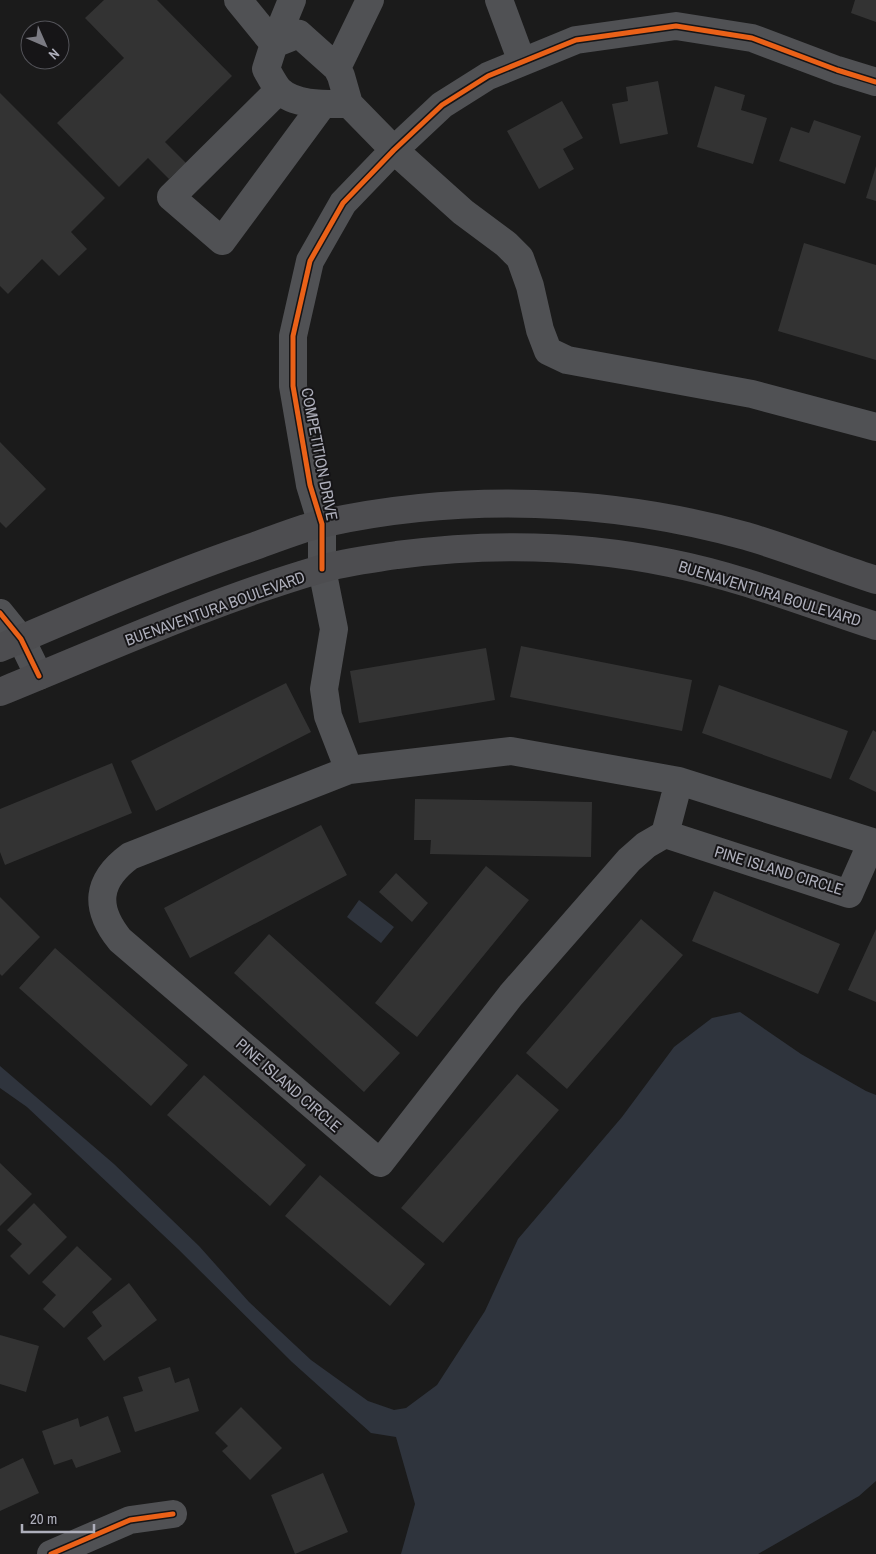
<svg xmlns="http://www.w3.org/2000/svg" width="876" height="1554" font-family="'Archivo Narrow',sans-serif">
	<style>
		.water { fill: #2f343d }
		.building { fill: #333 }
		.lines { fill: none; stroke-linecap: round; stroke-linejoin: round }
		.minor { stroke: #505154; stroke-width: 28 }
		.major { stroke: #4d4d50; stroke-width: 28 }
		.cycleway-casing { stroke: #161517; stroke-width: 8 }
		.cycleway { stroke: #ea6118; stroke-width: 5 }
		.labels { text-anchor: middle; stroke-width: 4; stroke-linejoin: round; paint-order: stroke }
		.street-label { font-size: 16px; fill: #aeafbb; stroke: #161517 }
	</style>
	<rect width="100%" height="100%" fill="#1b1b1b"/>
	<path class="water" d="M359 900 394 927 381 943 347 917Z
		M740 1012 801 1054 866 1091 876 1095V1481L859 1496 758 1554H401L415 1504 396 1437 371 1433 292 1362 178 1249 27 1107 0 1088V1066L114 1164 199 1246 249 1302 311 1360 368 1401 394 1410 406 1408 437 1385 485 1311 518 1239 622 1117 674 1047 712 1018Z"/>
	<path class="building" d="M104 0H157L232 76 165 142 186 163 169 179 148 158 119 187 57 123 124 58 85 18Z
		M855 0H876V22L851 13Z
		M658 81 668 134 620 144 612 104 628 101 626 87Z
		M715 86 745 95 741 110 767 118 753 164 697 147Z
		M0 93 105 198 71 232 87 249 59 276 42 259 8 294 0 286Z
		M562 101 583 138 563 149 574 169 539 189 507 131Z
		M814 120 861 136 845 184 779 161 791 127 809 133Z
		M876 166V201L866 198Z
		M804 243 876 265V360L778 331Z
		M0 442 46 489 6 528 0 522Z
		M521 646 692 680 682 731 510 697Z
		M486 648 495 700 359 723 350 671Z
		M286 683 311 732 156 811 131 761Z
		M719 685 848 731 831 779 702 733Z
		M873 730 876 732V792L849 779Z
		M112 763 132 813 5 865 0 852V809Z
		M415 799 592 802 591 857 430 854 431 840H414Z
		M321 825 347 875 190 958 164 908Z
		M486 866 529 900 417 1037 375 1003Z
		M396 873 428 903 412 922 379 892Z
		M714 891 840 944 818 994 692 941Z
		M0 897 40 937 2 976 0 974Z
		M641 919 683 955 567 1089 526 1053Z
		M876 929V1002L848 990Z
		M269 934 400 1053 364 1092 234 973Z
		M55 948 188 1065 151 1106 19 988Z
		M517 1074 559 1110 443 1243 401 1208Z
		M204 1075 306 1165 270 1206 167 1115Z
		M0 1163 32 1194 0 1226Z
		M320 1175 425 1264 390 1306 285 1216Z
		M34 1203 67 1237 29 1275 10 1256 22 1244 7 1230Z
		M77 1246 112 1279 64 1328 43 1309 56 1295 42 1282Z
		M129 1283 157 1320 104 1361 87 1338 102 1326 92 1312Z
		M0 1335 39 1346 26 1392 0 1384Z
		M170 1367 175 1383 189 1378 199 1411 135 1432 123 1397 143 1391 138 1377Z
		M241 1407 282 1448 250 1480 222 1451 228 1446 215 1433Z
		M108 1416 121 1452 76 1468 72 1459 54 1465 42 1431 78 1418 80 1427Z
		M23 1458 39 1493 0 1511V1469Z
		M323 1473 348 1532 295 1554 271 1495Z"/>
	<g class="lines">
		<path class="minor" d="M238 0 274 44 292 0
			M499 0 522 62
			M337 68 370 0
			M279 90 171 197 222 241 323 104
			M349 104C328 104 295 106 279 90 274 84 270 76 266 69L274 44 299 34 337 68 341 76 349 104 394 150 463 212 506 244 520 258 530 286 540 330 548 351 567 360 752 394 876 427
			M0 613 21 639 39 676
			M349 770 328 716 324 689 334 629 322 569V524L310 485 293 386V336L310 261 343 203 394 150 442 105 488 76 576 40 676 26 752 38 837 70 876 82
			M665 834 849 894 872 842 679 781 665 834 646 845 629 860 511 995 380 1163 120 940C94 908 96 881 130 856L349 770 511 751 679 781
			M51 1554 130 1520 173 1514"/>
		<path class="major" d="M0 648C84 612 169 575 255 546 278 538 301 528 325 523 463 493 609 498 746 536 790 549 833 566 876 580
			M0 692C106 649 211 601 321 569 345 562 372 559 397 555 489 543 580 544 670 563 741 577 808 604 876 626"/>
		<defs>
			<path id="cycleway" d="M322 569V524L310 485 293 386V336L310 261 343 203 394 150 442 105 488 76 576 40 676 26 752 38 837 70 876 82
				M0 613 21 639 39 676
				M51 1554 130 1520 173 1514"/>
		</defs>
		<use href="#cycleway" class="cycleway-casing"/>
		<use href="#cycleway" class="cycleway"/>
	</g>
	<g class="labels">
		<g class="street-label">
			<text transform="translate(320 454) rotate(79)" y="6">COMPETITION DRIVE</text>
			<text transform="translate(770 593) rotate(17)" y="6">BUENAVENTURA BOULEVARD</text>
			<text transform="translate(215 608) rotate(-20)" y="6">BUENAVENTURA BOULEVARD</text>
			<text transform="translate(779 870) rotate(17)" y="6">PINE ISLAND CIRCLE</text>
			<text transform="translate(289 1085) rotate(41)" y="6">PINE ISLAND CIRCLE</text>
		</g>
	</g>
	<g transform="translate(45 45) rotate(135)"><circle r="24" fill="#161517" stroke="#535359"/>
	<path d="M0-4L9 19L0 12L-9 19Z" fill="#7b7b83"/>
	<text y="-8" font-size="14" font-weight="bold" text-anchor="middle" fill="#aeafbb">N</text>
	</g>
	<path d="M22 1524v8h72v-8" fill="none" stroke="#aeafbb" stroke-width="2.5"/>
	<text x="30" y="1524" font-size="15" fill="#aeafbb" stroke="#161517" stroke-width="4" paint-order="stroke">20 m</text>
</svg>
